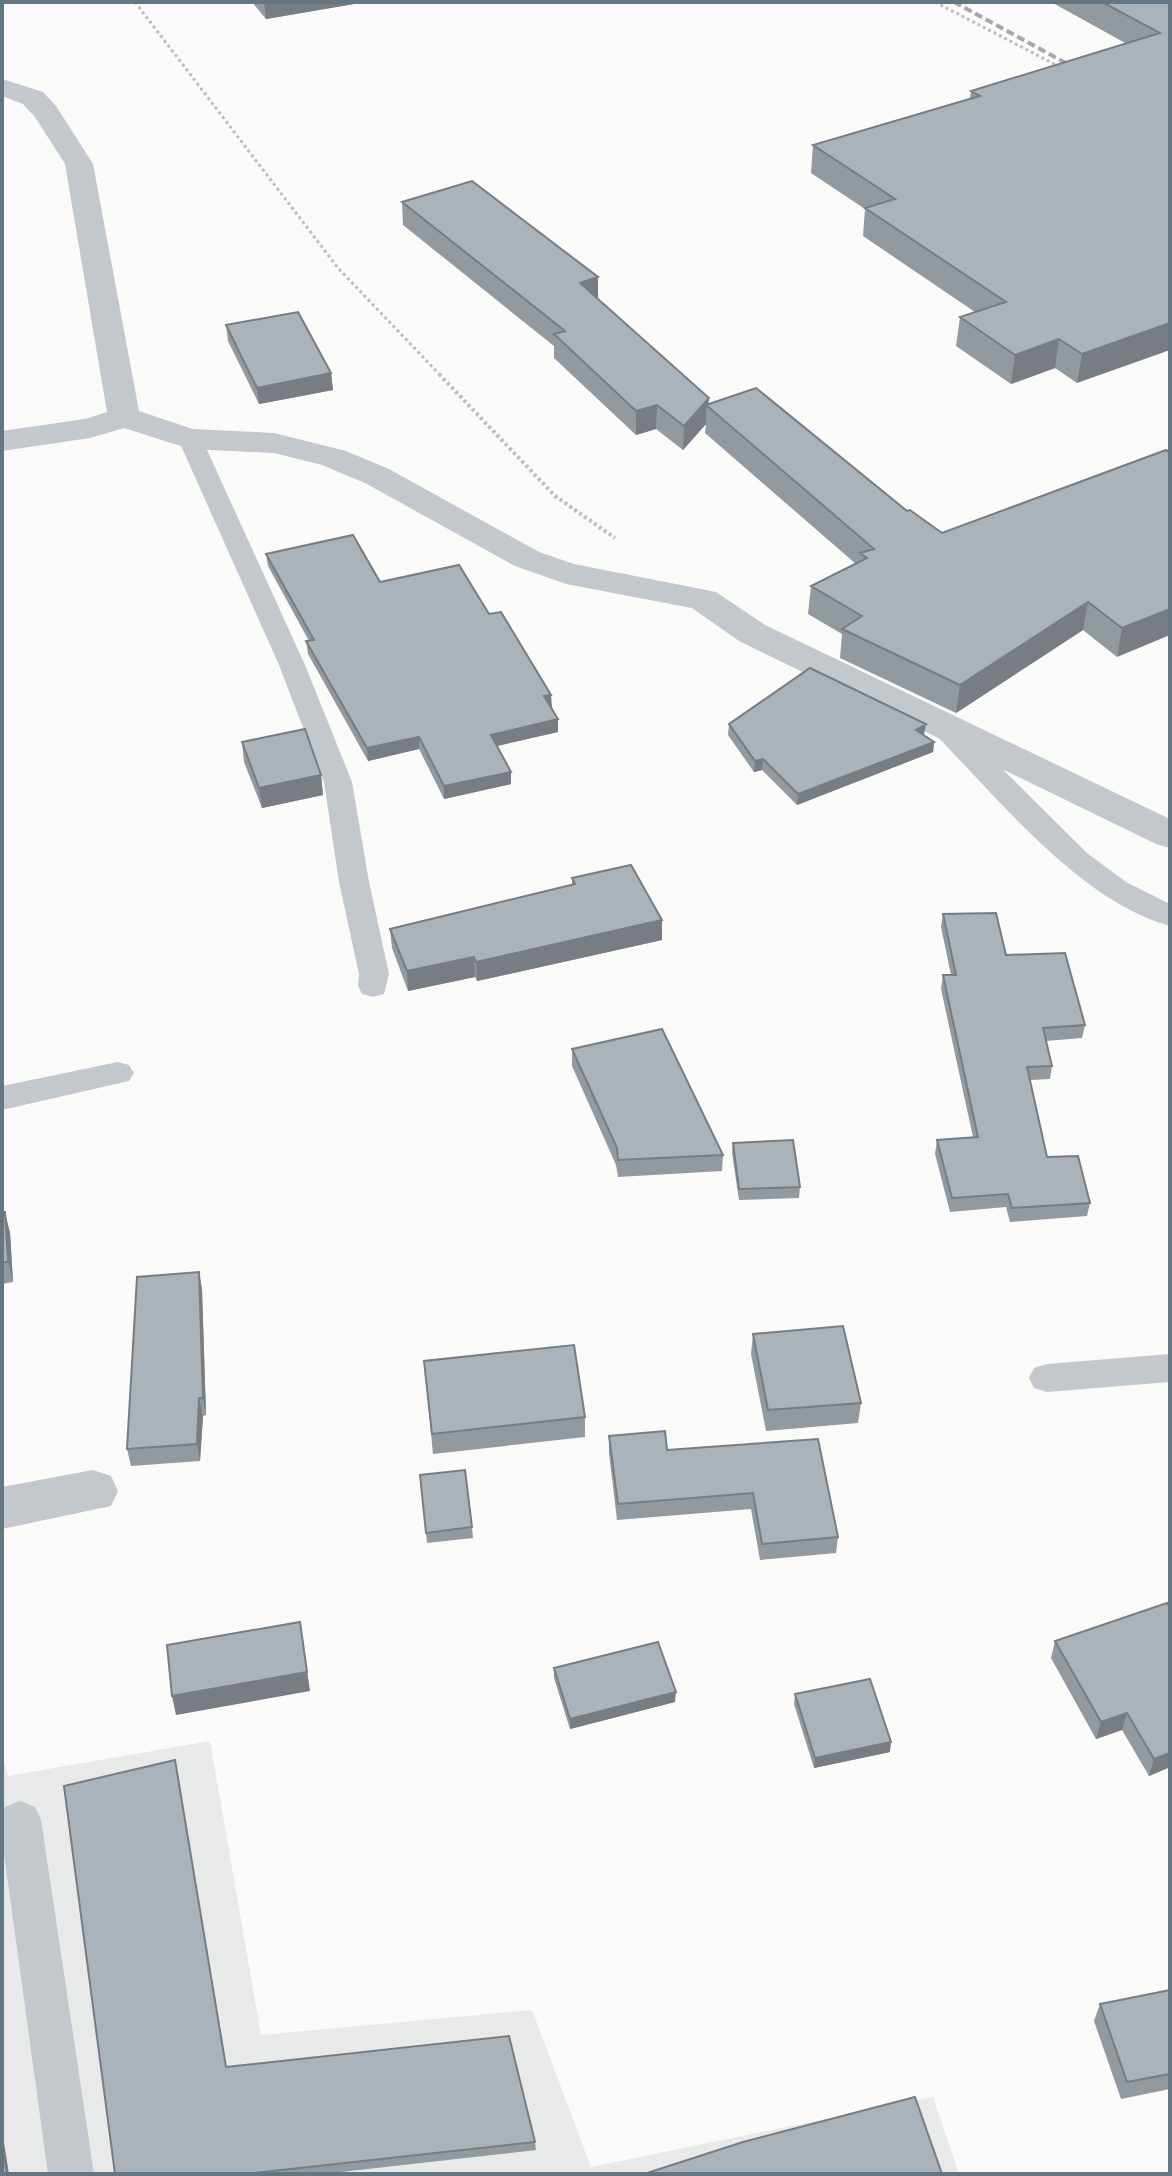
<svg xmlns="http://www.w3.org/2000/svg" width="1172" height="2176" font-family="Ubuntu,sans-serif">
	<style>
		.built { fill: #e8e9e9 }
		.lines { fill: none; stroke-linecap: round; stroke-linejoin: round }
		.path-far1 { stroke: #bbbfc2; stroke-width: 3; stroke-dasharray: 3 3; stroke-linecap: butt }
		.path { stroke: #bbbfc2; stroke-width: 4; stroke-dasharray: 3 3; stroke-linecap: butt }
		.service { fill: #c3c8cc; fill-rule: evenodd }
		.minor { fill: #c3c8cc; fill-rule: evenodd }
		.rail { stroke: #a2aab0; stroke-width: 4; stroke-dasharray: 8 4; stroke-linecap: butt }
		.wall { fill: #929a9f }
		.shaded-wall { fill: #777d82 }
		.building { fill: #aab3b9; stroke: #777d82; stroke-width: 2 }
	</style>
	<rect width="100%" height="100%" fill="#fafaf8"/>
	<path class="built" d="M210 1741 261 2035 532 2010 591 2167 933 2097 959 2174H2V1752L8 1776Z"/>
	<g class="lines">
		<path class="path-far1" d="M135 2 338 268 441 376
			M935 2 1062 68"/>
		<path class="path" d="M439 374 555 496 615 538"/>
		<path class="service" d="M190 432 198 434 202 439 305 665 352 782 369 882 389 974 384 994 373 997 362 994 358 986 359 974 339 882 324 782 279 665 178 439 182 434Z
			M942 717 952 719 1088 854 1126 882 1170 904V926C1079 901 997 797 932 731L928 725 932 719Z
			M118 1062 129 1065 134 1073 129 1081 2 1110V1086Z
			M1170 1354V1382L1047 1392 1034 1388 1029 1378 1034 1368 1047 1364Z
			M20 1801 35 1807 41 1820 94 2174H48L2 1839V1814L5 1807Z"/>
		<path class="minor" d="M2 79 43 92 56 106 93 164 139 411 193 429 274 433 346 451 389 469 539 552 574 564 716 592 765 625 1170 819V848L1156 844 739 641 692 608 566 584 515 566 365 483 322 465 274 453 190 449 124 428 90 438 2 451V431L85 419 107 412 65 164 35 117 23 104 2 96Z
			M93 1470 111 1476 118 1491 111 1506 2 1529V1487Z"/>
		<path class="rail" d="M954 2 1084 73"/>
	</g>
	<path class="wall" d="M252 2H354V4L266 19Z
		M1051 2H1170L1077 383 1055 368 1011 384 956 346 960 317 975 312 863 236 865 209 811 173 813 145 970 98 971 91 1127 44Z
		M402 202 598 299 709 398 708 405 907 511 942 533 1166 450 1117 657 1083 630 956 713 840 658 842 634 808 614 811 586 856 564 705 433 706 424 683 450 656 429 636 435 554 358V346L403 225Z
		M226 325 331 373 333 390 259 404 228 341Z
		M266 554 380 582 489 614 552 707 558 732 497 746 511 784 444 799 419 749 368 761 308 654 306 641H309L268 566Z
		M729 724 924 735H923L934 742 933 752 797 805 762 770 754 772 728 735Z
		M242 742 321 775 323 795 262 808 244 762Z
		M572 878 662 920V940L477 981 475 977 408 991 392 948 390 929 572 885Z
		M943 914 1006 955 1085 1025 1082 1038 1046 1041 1052 1066 1050 1079 1030 1080 1047 1157 1090 1203 1087 1216 1010 1222 1006 1207 950 1212 935 1154 937 1140 973 1137 941 989 943 975H951L941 927Z
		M572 1049 723 1155 722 1171 618 1177 616 1165 572 1066Z
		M733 1143 800 1187 799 1198 739 1200 732 1153Z
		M2 1212 10 1233 13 1282 2 1284Z
		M199 1272 202 1290 206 1415 203 1416 200 1461 131 1466 127 1449Z
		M753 1334 861 1403 858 1423 766 1431 751 1354Z
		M424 1361 585 1417V1437L433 1454Z
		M609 1436 667 1450 838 1537 836 1553 760 1560 751 1509 617 1520 609 1453Z
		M420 1475 472 1527 473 1538 427 1543Z
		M1167 1603 1170 1767 1149 1776 1122 1730 1096 1739 1051 1658 1055 1641Z
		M554 1668 675 1702 570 1729 554 1678Z
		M795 1694 890 1752 814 1768 794 1704Z
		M175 1760 226 2067 535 2142 536 2150 323 2174H115Z
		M1170 1990V2089L1121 2099 1094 2021 1100 2004Z"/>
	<path class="shaded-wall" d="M264 2H354V4L266 19Z
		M598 277V300L580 283Z
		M1170 323V350L1077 383 1082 354Z
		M1059 339 1055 368 1011 384 1015 355Z
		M331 373 333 390 259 404 257 388Z
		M709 398 708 407 706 405V424L683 450 684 426Z
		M657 405 656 429 636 435V411Z
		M1088 602 1083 630 956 713 960 685Z
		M1170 609V635L1117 657 1122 628Z
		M551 695 552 707 544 709V696Z
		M558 719V732L492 747 491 735Z
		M926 724 924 735 914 741 916 730Z
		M419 737V749L368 761 367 748Z
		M934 742 933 752 797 805 798 794Z
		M763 759 762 770 754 772 755 761Z
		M511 772V784L444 799V786Z
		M321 775 323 795 262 808 259 788Z
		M662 920V940L477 981 476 962Z
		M474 957 475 977 408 991 407 971Z
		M5 1212 10 1233 13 1282 8 1262Z
		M199 1272 202 1290 206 1415 203 1398Z
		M199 1398 203 1416 200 1461 197 1444Z
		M300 1622 310 1691 176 1715 172 1696Z
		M676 1692 675 1702 570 1729V1719Z
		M1127 1713 1122 1730 1096 1739 1101 1722Z
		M891 1742 890 1752 814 1768 815 1758Z
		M1170 1753V1767L1149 1776 1154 1759Z
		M175 1760 177 1770 228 2076 226 2067Z
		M2 2130 9 2174H7L2 2145Z"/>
	<path class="building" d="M1102 2H1170V323L1082 354 1059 339 1015 355 960 317 1006 302 865 208 895 199 813 145 980 96 971 91 1160 33Z
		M472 181 598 277 580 283 709 398 684 426 657 405 636 411 554 334 565 331 402 202Z
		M298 312 331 373 257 388 226 325Z
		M756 388 907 511 910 510 942 533 1166 450 1170 453V609L1122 628 1088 602 960 685 842 629 862 616 811 586 867 558 860 553 874 549 706 405Z
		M353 535 380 582 459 565 489 614 501 612 551 695 544 696 558 719 491 735 511 772 444 786 419 737 367 748 306 641 314 640 266 554Z
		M810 668 926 724 916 730 934 742 798 794 763 759 755 761 729 724Z
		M305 729 321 775 259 788 242 742Z
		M631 865 662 920 476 962 474 957 407 971 390 929 575 884 572 878Z
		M996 913 1006 955 1065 953 1085 1025 1043 1028 1052 1066 1027 1067 1047 1157 1078 1156 1090 1203 1012 1208 1008 1194 952 1198 937 1140 978 1137 943 975H956L943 914Z
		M662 1029 723 1155 618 1160 617 1148 572 1049Z
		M793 1140 800 1187 739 1189 733 1143Z
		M2 1212H5L8 1262H2Z
		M199 1272 203 1398H199L197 1444 127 1449 137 1277Z
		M843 1326 861 1403 768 1410 753 1334Z
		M574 1345 585 1417 432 1434 424 1361Z
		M665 1431 667 1450 818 1439 838 1537 762 1544 753 1493 618 1504 609 1436Z
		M465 1470 472 1527 426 1533 420 1475Z
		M1167 1603 1170 1608V1753L1154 1759 1127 1713 1101 1722 1055 1641Z
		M300 1622 307 1672 172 1696 167 1645Z
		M658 1642 676 1692 570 1719 554 1668Z
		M870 1679 891 1742 815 1758 795 1694Z
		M175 1760 226 2067 509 2036 535 2142 244 2174H115L64 1786Z
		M1170 1990V2074L1127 2082 1100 2004Z
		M915 2097 942 2174H644L743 2142Z
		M2 2145 7 2174H2Z"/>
	<rect width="1172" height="2176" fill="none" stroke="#657683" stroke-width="8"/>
</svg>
